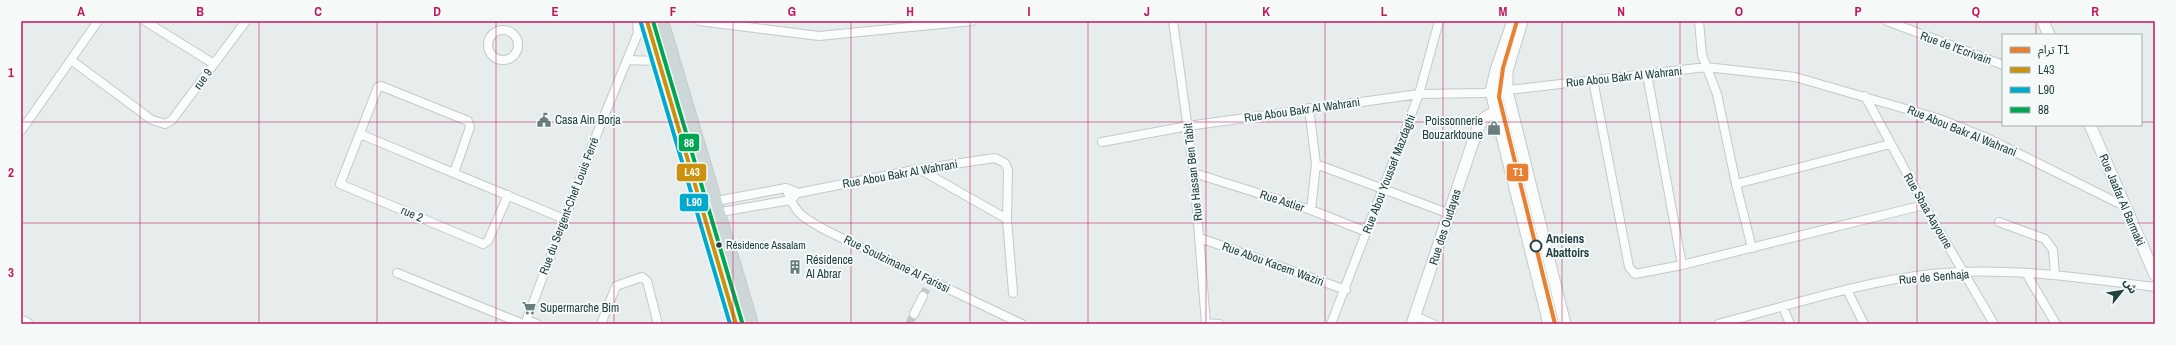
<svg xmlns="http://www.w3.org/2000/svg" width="2176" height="345" font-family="'Archivo Narrow','Noto Sans Arabic',sans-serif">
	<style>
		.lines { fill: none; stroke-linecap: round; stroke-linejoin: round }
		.street-tunnel { stroke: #c0caca; stroke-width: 8; stroke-dasharray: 8 4; stroke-linecap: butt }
		.street-casing { stroke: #c4c9c9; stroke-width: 10 }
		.secondary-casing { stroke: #c2caca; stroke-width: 13 }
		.primary-casing { stroke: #c2cbcb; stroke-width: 14 }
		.street { stroke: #fbfcfc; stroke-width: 8 }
		.secondary { stroke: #fbfcfc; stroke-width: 11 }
		.primary { stroke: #ced7d8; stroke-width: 12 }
		.bus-1-casing { stroke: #f5faf9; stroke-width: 7 }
		.bus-2-casing { stroke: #f5faf9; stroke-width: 7 }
		.bus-3-casing { stroke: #f5faf9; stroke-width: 7 }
		.bus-1 { stroke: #cc920d; stroke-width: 4 }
		.bus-2 { stroke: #00a9ce; stroke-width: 4 }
		.bus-3 { stroke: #00a651; stroke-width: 4 }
		.tram-1-casing { stroke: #f5faf9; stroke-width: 7 }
		.tram-1 { stroke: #e97f31; stroke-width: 4 }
		.grid { fill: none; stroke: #c2185b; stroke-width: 1; stroke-opacity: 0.55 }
		.bus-dot { fill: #224142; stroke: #f5faf9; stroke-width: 1.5 }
		.stop-dot { fill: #f5faf9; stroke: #224142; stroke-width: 2 }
		.labels { text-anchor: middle; stroke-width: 4; stroke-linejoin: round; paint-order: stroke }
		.bus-label { font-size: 11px; fill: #224142; stroke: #f5faf9; text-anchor: start }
		.street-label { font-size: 12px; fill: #224142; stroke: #f5faf9 }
		.poi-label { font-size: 12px; fill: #224142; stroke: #f5faf9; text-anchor: start }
		.stop-label { font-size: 12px; font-weight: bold; fill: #224142; stroke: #f5faf9; text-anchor: start }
		.line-badge { stroke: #f5faf9; stroke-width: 1.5 }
		.badge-label { font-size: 11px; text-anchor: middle; font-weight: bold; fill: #fff }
		.neatline { fill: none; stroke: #c2185b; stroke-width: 1.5 }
		.grid-label { font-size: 13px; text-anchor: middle; font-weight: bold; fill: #c2185b }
	</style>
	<rect width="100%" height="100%" fill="#e7ecec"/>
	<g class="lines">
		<path class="street-tunnel" d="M923 296 929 283
			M909 324 914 314"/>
		<defs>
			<path id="street" d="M145 21 214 64
				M699 21 819 36 972 21
				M1173 21 1194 173 1206 324
				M1699 21 1702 55 1717 94 1736 184 1752 248
				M1887 21 2003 65
				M488 45a15 15 0 1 1 30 0a15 15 0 1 1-30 0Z
				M71 60 152 120 165 124 172 120 246 21
				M628 60 657 61
				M1647 74 1682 265
				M1593 80 1629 267 1635 274 1682 265 1924 205
				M1865 96 1924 205 1994 324
				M1309 108 1316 164 1311 210
				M21 131 98 21
				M360 134 564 219
				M1102 142 1188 126 1419 94 1483 93 1706 67 1795 77 1937 118 1987 138 2124 206
				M1316 164 1450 214
				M919 169 1007 219
				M454 173 470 127 468 121 381 86 378 87 340 184 483 244 488 241 508 195
				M1194 173 1311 210 1367 232
				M1736 184 1890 144
				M786 188C796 216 803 217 827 231L1022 324
				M700 204 786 188 798 193 919 169 995 158 1005 163 1008 170 1007 219 1013 293
				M704 215 790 200 794 197
				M1999 222 2045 239 2053 250 2055 275
				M1200 238 1346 290
				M397 273 523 324
				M2026 273 2056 324
				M1847 290 1864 324
				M1783 307 1790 324
				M914 314 923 296
				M1415 316 1433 324
				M527 320 537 324
				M1206 323 1219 324
				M525 324 598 131 638 33 637 21
				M601 324 616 286 642 277 647 281 658 324
				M1331 324 1419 94 1439 21
				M1718 324C1788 306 1859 282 1931 274 2005 266 2081 278 2155 287"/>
			<path id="secondary" d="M1513 21 1496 70 1491 92 1549 324
				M1522 21 1507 71V91L1565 324
				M2043 21 2049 35
				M2090 125 2155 275
				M21 321 27 324
				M1412 324 1477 130 1483 119 1496 111"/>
			<path id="primary" d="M647 21 736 324
				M662 21 752 324"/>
		</defs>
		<use href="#street" class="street-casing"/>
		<use href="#secondary" class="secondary-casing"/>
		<use href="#primary" class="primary-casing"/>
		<use href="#street" class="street"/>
		<use href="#secondary" class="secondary"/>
		<use href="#primary" class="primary"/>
		<defs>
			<path id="bus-1" d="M647 21 736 324"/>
			<path id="bus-2" d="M641 23 730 324"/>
			<path id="bus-3" d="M653 21 742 322"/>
		</defs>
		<use href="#bus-1" class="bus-1-casing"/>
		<use href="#bus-2" class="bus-2-casing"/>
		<use href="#bus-3" class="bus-3-casing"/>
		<use href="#bus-1" class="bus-1"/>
		<use href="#bus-2" class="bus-2"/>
		<use href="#bus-3" class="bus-3"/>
		<defs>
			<path id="tram-1" d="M1517 21 1503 68 1499 97 1555 324"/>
		</defs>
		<use href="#tram-1" class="tram-1-casing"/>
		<use href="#tram-1" class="tram-1"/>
	</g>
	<path class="grid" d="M140 21V324M259 21V324M377 21V324M496 21V324M614 21V324M733 21V324M851 21V324M970 21V324M1088 21V324M1206 21V324M1325 21V324M1443 21V324M1562 21V324M1680 21V324M1799 21V324M1917 21V324M2036 21V35M21 122H2003M2141 122H2155M2036 125V324M21 223H2155"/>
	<defs>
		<symbol id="civic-bare" viewBox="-9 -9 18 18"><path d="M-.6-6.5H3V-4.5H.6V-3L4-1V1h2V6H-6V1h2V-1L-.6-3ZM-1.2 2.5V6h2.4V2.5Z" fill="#677d7e" stroke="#f5faf9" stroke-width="2.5" paint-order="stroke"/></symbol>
		<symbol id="shop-bare" viewBox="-9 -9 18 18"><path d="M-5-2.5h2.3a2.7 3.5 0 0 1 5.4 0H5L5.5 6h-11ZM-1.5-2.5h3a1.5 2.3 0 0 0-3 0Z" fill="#677d7e" stroke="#f5faf9" stroke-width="2.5" paint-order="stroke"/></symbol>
		<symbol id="building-bare" viewBox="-9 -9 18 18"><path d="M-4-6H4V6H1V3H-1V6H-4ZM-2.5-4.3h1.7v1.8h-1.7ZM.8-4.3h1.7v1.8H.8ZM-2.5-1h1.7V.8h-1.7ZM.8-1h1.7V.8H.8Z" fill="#677d7e" stroke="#f5faf9" stroke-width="2.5" paint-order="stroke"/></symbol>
		<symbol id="supermarket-bare" viewBox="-9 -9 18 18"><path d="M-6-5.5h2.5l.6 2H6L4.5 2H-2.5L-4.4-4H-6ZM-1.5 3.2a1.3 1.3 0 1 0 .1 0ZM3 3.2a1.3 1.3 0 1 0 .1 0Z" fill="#677d7e" stroke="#f5faf9" stroke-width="2.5" paint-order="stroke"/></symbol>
	</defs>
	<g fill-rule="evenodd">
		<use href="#civic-bare" x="534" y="110" width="20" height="20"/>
		<use href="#shop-bare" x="1484" y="118" width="20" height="20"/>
		<use href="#building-bare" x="785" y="257" width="20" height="20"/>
		<use href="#supermarket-bare" x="519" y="298" width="20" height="20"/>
	</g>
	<circle class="bus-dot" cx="719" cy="245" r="3.5"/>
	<circle class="stop-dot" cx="1536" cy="246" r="5.5"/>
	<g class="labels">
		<g class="bus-label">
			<text x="726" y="249">Résidence Assalam</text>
		</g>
		<g class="street-label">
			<text transform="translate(1956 48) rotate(20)" y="4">Rue de l'Ecrivain</text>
			<text transform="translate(1624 77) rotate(-6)" y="4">Rue Abou Bakr Al Wahrani</text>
			<text transform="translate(203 79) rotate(-54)" y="4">rue 9</text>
			<text transform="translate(1302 110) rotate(-8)" y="4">Rue Abou Bakr Al Wahrani</text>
			<text transform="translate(1962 131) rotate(22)" y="4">Rue Abou Bakr Al Wahrani</text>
			<text transform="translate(1193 172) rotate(-96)" y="4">Rue Hassan Ben Tabit</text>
			<text transform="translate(900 174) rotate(-10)" y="4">Rue Abou Bakr Al Wahrani</text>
			<text transform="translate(1389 174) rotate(-69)" y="4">Rue Abou Youssef Mazdaghi</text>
			<text transform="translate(2122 200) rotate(67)" y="4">Rue Jaafar Al Barmaki</text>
			<text transform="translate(1282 201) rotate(18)" y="4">Rue Astier</text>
			<text transform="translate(569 206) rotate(-69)" y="4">Rue du Sergent-Chef Louis Ferré</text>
			<text transform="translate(1928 211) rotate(60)" y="4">Rue Sbaa Aayoune</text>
			<text transform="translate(412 214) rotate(23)" y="4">rue 2</text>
			<text transform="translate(1445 227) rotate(-72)" y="4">Rue des Oudayas</text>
			<text transform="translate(897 264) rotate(26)" y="4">Rue Soulzimane Al Farissi</text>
			<text transform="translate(1273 264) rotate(20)" y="4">Rue Abou Kacem Waziri</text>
			<text transform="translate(1934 277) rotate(-5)" y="4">Rue de Senhaja</text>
		</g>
		<g class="poi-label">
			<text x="555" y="124">Casa Ain Borja</text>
			<text x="1483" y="125" text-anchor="end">Poissonnerie<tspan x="1483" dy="14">Bouzarktoune</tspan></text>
			<text x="806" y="264">Résidence<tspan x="806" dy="14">Al Abrar</tspan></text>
			<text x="540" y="312">Supermarche Bim</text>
		</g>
		<g class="stop-label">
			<text x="1546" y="243">Anciens<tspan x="1546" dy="14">Abattoirs</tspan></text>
		</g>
	</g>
	<g class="line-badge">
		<rect x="678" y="133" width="22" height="19" rx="4" fill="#00a651"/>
		<rect x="1506" y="163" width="23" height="19" rx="4" fill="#e97f31"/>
		<rect x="676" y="163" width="31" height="19" rx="4" fill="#cc920d"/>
		<rect x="679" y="193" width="30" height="19" rx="4" fill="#00a9ce"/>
	</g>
	<g class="badge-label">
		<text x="689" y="147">88</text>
		<text x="1518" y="176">T1</text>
		<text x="692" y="176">L43</text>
		<text x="694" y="206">L90</text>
	</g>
	<rect width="2176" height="345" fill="none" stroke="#f5faf9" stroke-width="44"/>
	<rect x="2002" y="34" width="140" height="92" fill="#f5faf9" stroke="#a1b0b0"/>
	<rect x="2010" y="47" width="20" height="6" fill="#e97f31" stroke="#a1b0b0"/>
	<text x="2038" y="54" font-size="12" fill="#224142">ترام T1</text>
	<rect x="2010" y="67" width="20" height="6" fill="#cc920d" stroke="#a1b0b0"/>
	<text x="2038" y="74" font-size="12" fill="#224142">L43</text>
	<rect x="2010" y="87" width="20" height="6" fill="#00a9ce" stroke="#a1b0b0"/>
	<text x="2038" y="94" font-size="12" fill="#224142">L90</text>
	<rect x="2010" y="107" width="20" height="6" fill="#00a651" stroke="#a1b0b0"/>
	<text x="2038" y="114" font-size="12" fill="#224142">88</text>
	<g transform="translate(2122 291) rotate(60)" stroke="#f5faf9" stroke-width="3" paint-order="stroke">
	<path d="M0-3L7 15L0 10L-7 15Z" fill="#224142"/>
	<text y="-6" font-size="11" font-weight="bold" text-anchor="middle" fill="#224142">ش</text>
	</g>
	<rect x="22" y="22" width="2132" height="301" class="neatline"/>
	<g class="grid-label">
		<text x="81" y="16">A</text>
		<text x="200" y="16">B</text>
		<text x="318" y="16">C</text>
		<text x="437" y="16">D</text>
		<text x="555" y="16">E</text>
		<text x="673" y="16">F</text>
		<text x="792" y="16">G</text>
		<text x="910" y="16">H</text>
		<text x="1029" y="16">I</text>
		<text x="1147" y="16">J</text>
		<text x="1266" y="16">K</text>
		<text x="1384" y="16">L</text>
		<text x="1503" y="16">M</text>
		<text x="1621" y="16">N</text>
		<text x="1739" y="16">O</text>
		<text x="1858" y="16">P</text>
		<text x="1976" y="16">Q</text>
		<text x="2095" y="16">R</text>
		<text x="11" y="77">1</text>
		<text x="11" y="177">2</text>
		<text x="11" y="277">3</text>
	</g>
</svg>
